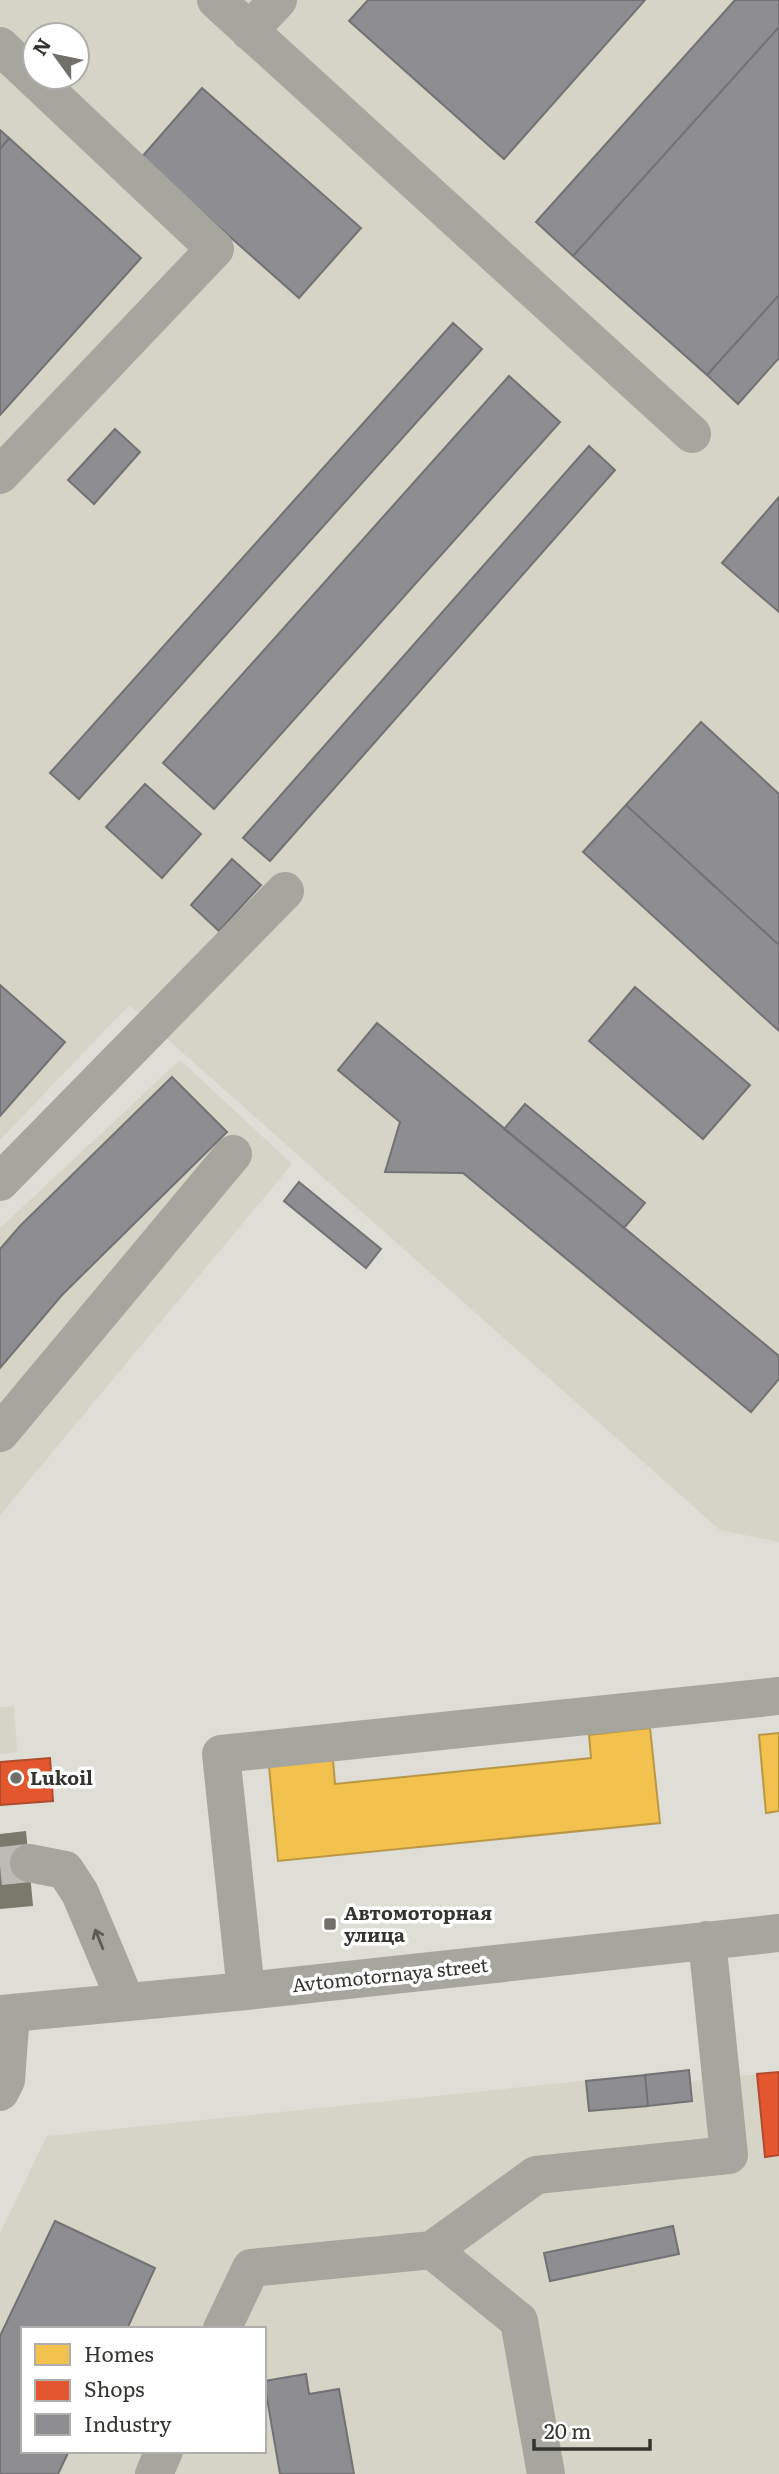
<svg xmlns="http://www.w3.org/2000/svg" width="779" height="2474" font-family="Literata,serif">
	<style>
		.built { fill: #d5d4c6; fill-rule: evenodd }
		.homes { fill: #f2c14e; stroke: #b99745; stroke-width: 2 }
		.shops { fill: #e4572e; stroke: #af4c2e; stroke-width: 2 }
		.industry { fill: #8d8d92; stroke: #727274; stroke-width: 2 }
		.building { fill: #7a796b }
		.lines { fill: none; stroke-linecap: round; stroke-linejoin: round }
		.minor-tunnel { stroke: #bcbbb5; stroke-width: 38; stroke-dasharray: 38 19; stroke-linecap: butt }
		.minor { stroke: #a6a69e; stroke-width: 38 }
		.oneway { stroke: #5c5c56 }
		.poi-dot { fill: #706f69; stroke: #fff; stroke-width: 2.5 }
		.labels { text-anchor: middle; stroke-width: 7; stroke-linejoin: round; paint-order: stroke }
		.poi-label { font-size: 19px; font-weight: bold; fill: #34342f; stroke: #fff; text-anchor: start }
		.street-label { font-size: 19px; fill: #34342f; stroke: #fff }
	</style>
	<rect width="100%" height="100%" fill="#deddd6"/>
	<path class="built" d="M0 0H779V1542L720 1530 129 1005 0 1140ZM35 35H77V77H35Z
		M180 1060 292 1164 0 1515V1228Z
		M14 1706 17 1752 0 1754V1707Z
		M689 2070 690 2081 779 2072V2474H0V2233L47 2136ZM23 2329H264V2451H23Z"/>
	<path class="homes" d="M650 1728 660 1823 278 1861 269 1766 333 1760 335 1784 591 1758 589 1735Z
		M779 1733V1811L766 1813 759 1735Z"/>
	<path class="shops" d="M50 1758 53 1801 0 1805V1762Z
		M779 2072V2155L765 2157 757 2074Z"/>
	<path class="industry" d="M368 0H645L504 159 349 21Z
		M735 0H779V27L573 256 536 222Z
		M779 27V295L707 375 573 256Z
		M202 88 361 228 299 298 141 158Z
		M0 130 9 138 0 149Z
		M9 138 141 258 0 415V149Z
		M779 295V358L738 404 707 375Z
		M453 323 482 349 79 799 50 773Z
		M509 376 560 422 214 809 163 763Z
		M115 429 140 452 94 504 68 480Z
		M589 446 615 470 270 861 243 838Z
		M779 497V612L722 563Z
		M701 722 779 794V945L626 805Z
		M145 784 201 834 162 878 106 827Z
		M626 805 779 945V1031L583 852Z
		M232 859 261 885 219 931 191 905Z
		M0 985 65 1042 0 1116Z
		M635 987 750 1085 703 1139 589 1041Z
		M377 1023 779 1356V1379L751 1412 463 1173 385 1172 400 1122 338 1070Z
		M172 1077 227 1132 62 1295 0 1368V1249L20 1226Z
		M525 1104 645 1203 624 1228 504 1129Z
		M299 1182 381 1249 366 1268 284 1201Z
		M689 2070 692 2101 648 2106 645 2075Z
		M645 2075 648 2106 589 2111 586 2081Z
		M55 2221 155 2268 127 2329H23V2451H69L58 2474H0V2336Z
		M673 2226 679 2254 550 2281 544 2253Z
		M306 2374 309 2394 339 2389 354 2474H280L264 2381Z"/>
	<path class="building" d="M26 1831 33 1906 0 1909V1834Z"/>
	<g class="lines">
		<path class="minor-tunnel" d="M0 1866 29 1863"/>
		<path class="minor" d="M216 0 692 434
			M249 31 278 0
			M0 46 215 249 0 475
			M0 1182 285 891
			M0 1433 233 1154
			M29 1863 65 1870 80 1893 126 2002
			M246 1991 221 1754 779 1696
			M0 2014 246 1991 779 1933
			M0 2092 6 2080 11 2013
			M432 2250 519 2321 546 2474
			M222 2329 251 2268 432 2250 536 2175 729 2155 707 1940
			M154 2474 164 2451"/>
	</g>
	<defs><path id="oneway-shaft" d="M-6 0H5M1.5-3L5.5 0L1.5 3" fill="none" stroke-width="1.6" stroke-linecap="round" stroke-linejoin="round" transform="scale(1.75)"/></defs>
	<use class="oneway" href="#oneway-shaft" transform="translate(99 1939) rotate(-112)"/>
	<g class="poi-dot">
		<circle cx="16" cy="1778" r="7"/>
		<rect x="323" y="1917" width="14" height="14" rx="3.5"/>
	</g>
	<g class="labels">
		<g class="poi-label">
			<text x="30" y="1785">Lukoil</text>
			<text x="344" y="1920">Автомоторная<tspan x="344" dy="22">улица</tspan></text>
		</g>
		<g class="street-label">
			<text transform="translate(390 1975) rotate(-6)" y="7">Avtomotornaya street</text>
		</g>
	</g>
	<rect x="21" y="2327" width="245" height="126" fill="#ffffff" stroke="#aeaeac" stroke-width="2"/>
	<rect x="35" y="2344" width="35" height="21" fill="#f2c14e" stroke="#aeaeac" stroke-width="2"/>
	<text x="84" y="2362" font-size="21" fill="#34342f">Homes</text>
	<rect x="35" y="2380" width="35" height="21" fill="#e4572e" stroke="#aeaeac" stroke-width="2"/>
	<text x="84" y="2397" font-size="21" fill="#34342f">Shops</text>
	<rect x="35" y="2414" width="35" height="21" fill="#8d8d92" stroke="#aeaeac" stroke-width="2"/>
	<text x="84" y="2432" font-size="21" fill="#34342f">Industry</text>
	<g transform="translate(56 56) rotate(303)"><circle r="33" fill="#ffffff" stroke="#aeaeac" stroke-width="2"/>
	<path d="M0-5L12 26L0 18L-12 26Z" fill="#706f69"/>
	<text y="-10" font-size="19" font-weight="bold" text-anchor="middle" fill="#34342f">N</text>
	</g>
	<path d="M534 2439v10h116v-10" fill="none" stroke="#34342f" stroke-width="3.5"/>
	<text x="544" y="2439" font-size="21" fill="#34342f" stroke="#ffffff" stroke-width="5" paint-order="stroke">20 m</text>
</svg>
